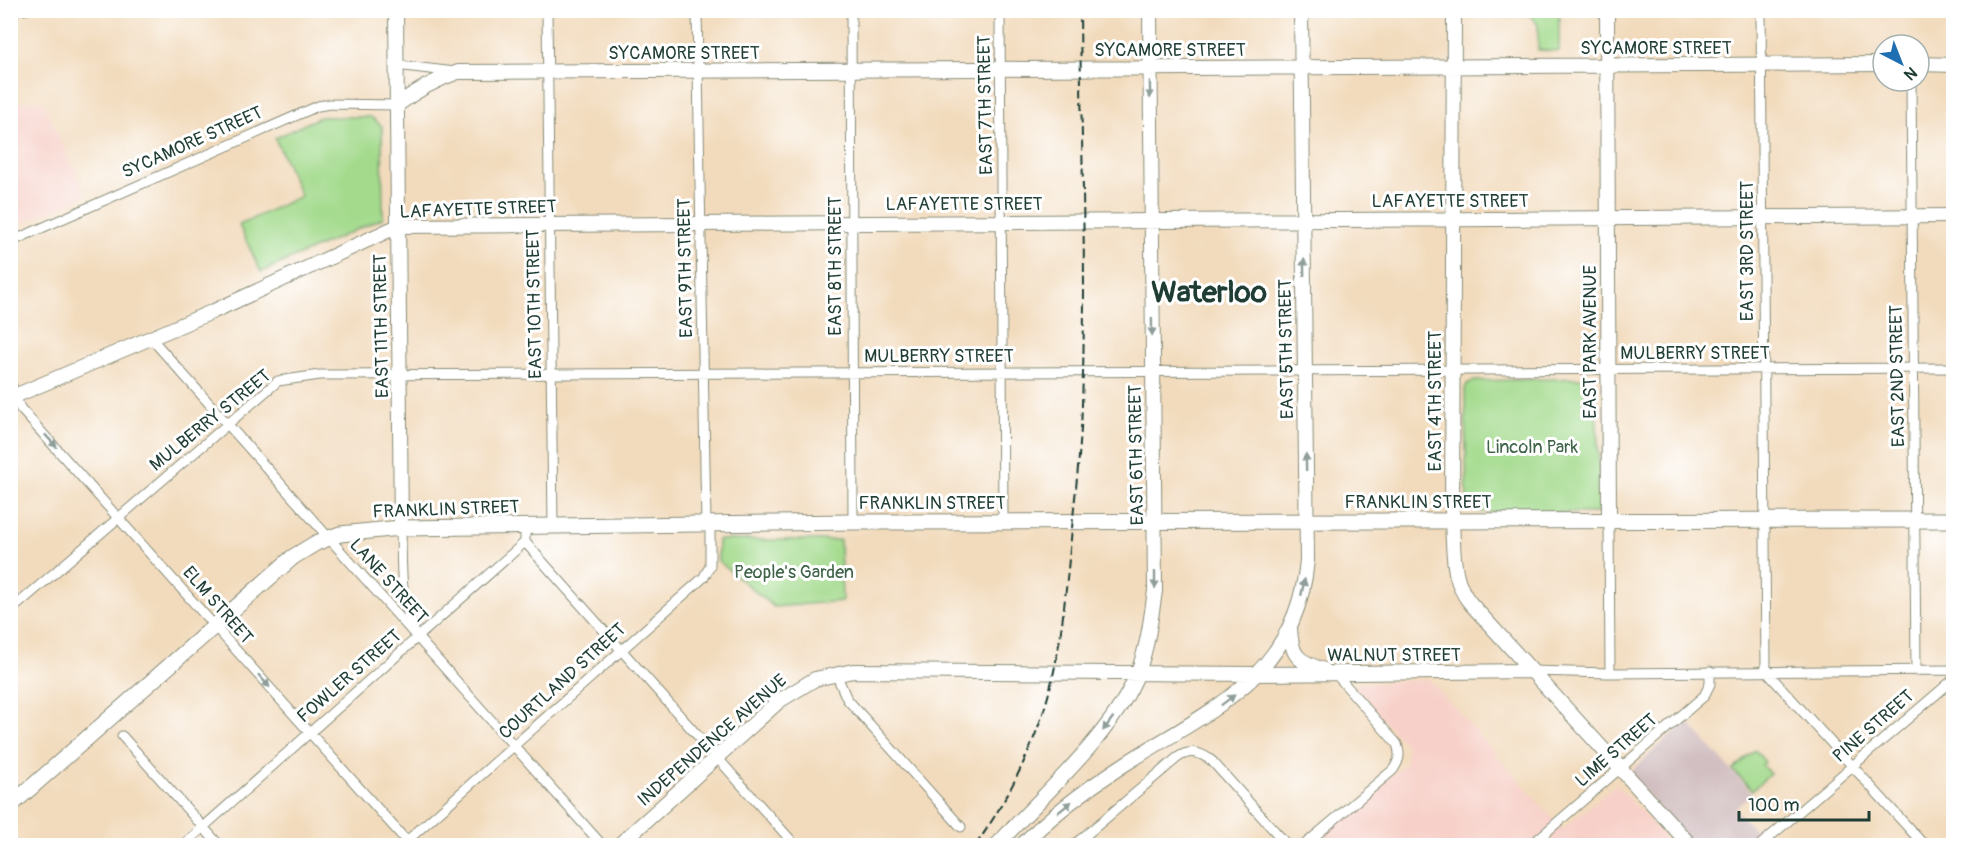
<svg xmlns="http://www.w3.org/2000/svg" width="1964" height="856" font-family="Pangolin,sans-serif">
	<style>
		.built { fill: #f7d1c9 }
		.industrial { fill: #d2bfc1 }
		.green { fill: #a3da8c; stroke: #618c60; stroke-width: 1.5 }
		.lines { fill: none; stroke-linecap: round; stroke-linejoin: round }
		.street-casing { stroke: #888c78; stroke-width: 11 }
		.secondary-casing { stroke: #888c78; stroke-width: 16 }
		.primary-casing { stroke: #888c78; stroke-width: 17 }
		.street { stroke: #fff; stroke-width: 9 }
		.secondary { stroke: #fff; stroke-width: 14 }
		.primary { stroke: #fff; stroke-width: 15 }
		.rail { stroke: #1f3d34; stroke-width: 2; stroke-dasharray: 9 4.5; stroke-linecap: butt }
		.oneway { fill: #8f9e9a }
		.labels { text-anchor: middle; stroke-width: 6; stroke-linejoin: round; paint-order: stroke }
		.street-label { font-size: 18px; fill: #1f3d34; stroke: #fff }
		.park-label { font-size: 18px; fill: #40644a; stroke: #fff }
		.town-label { font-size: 30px; font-weight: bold; fill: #1f3d34; stroke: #fff }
	</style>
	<rect width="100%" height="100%" fill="#fff"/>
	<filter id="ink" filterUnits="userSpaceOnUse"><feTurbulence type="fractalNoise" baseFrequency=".0167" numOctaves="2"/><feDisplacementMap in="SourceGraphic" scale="12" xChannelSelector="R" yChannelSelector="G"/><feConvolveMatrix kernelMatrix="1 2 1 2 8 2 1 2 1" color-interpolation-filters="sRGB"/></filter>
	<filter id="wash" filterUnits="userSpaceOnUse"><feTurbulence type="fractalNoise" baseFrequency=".008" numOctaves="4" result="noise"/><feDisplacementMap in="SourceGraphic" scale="24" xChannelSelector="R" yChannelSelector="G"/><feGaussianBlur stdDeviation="1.35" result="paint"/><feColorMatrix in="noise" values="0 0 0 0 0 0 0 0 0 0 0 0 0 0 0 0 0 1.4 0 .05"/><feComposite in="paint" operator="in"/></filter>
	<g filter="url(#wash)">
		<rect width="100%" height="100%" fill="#f2dbbd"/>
		<path class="built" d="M42 100 86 195 11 228V104Z
			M1429 679 1562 829 1616 784 1672 845 1312 846 1405 764 1407 746 1351 685Z"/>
		<path class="industrial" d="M1687 721 1752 793 1735 809 1768 845H1691L1628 774Z"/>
		<path class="green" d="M1525 11H1559V51L1538 50V25L1530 15H1525Z
			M320 117H371L382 126 383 218 261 272 239 225 301 196 275 138Z
			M1588 378 1593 382 1595 388 1601 505 1598 512 1594 513 1478 512 1467 508 1465 389 1467 384 1473 381Z
			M718 540H840L842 601 774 607 718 561Z
			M1755 750 1765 762 1762 765 1770 774 1752 790 1733 770Z"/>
	</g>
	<g filter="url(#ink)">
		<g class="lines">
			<defs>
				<path id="street" d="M547 10 553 526
					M697 10 706 525
					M851 10 853 522
					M1000 10 1003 523
					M1761 10 1766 671 1925 846
					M396 65 455 72
					M1911 81 1916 671
					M10 242 318 106 330 104 397 105
					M150 337 603 846
					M10 381 20 408 411 846
					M1609 521 1610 673
					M401 528C402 564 399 596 414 629
					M525 542 796 846
					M10 611 278 381 320 375 1954 368
					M1531 671 1610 673 1954 670
					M836 674 847 699 961 827
					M122 736 220 846
					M182 846 525 542V526
					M401 846 704 577 710 566V525
					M1073 846 1177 758C1190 749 1200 752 1212 761L1288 846
					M1303 846 1393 770C1399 761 1401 755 1397 744L1335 673
					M1530 846 1704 696 1710 684V671
					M1759 846 1954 679"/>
				<path id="secondary" d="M396 10 401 528
					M1454 10 1452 522C1454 550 1451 581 1471 604L1691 846
					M1607 10 1609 521
					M1919 64 1954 65
					M397 105C416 91 435 80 458 72L1883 64
					M10 398 214 311 398 226 1954 216
					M1290 627C1291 656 1297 661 1324 670
					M618 846 779 701 815 679 853 671 1256 674 1531 671
					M996 846C1041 796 1114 734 1138 672 1148 645 1151 618 1155 591L1150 10
					M1021 846C1052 814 1088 788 1125 764 1211 709 1297 677 1307 560L1301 10"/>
				<path id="primary" d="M10 806 293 557 316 543 340 534 401 528 853 522 1954 520"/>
			</defs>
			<use href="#street" class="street-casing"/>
			<use href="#secondary" class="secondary-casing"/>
			<use href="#primary" class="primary-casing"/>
			<use href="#street" class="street"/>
			<use href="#secondary" class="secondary"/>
			<use href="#primary" class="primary"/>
			<path class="rail" d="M10 17 44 10
				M975 846C1004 805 1027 761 1043 713 1061 657 1065 598 1071 539 1075 494 1081 449 1082 404 1087 273 1081 142 1080 10"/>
		</g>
		<defs><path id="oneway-solid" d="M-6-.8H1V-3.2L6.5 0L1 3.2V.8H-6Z" transform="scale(1.5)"/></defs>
		<g class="oneway">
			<use href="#oneway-solid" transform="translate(1150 90) rotate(89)"/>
			<use href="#oneway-solid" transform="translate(1304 267) rotate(-91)"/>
			<use href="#oneway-solid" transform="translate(1152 327) rotate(89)"/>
			<use href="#oneway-solid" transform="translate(51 441) rotate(47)"/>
			<use href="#oneway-solid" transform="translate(1306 462) rotate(-91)"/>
			<use href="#oneway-solid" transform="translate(1155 580) rotate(90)"/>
			<use href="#oneway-solid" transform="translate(1303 587) rotate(-78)"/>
			<use href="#oneway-solid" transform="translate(264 681) rotate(48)"/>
			<use href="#oneway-solid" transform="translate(1228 700) rotate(-37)"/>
			<use href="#oneway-solid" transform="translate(1108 724) rotate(127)"/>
			<use href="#oneway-solid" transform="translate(1065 807) rotate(-39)"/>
		</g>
	</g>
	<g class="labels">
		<g class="street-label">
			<text x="1656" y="54">SYCAMORE STREET</text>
			<text x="1170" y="56">SYCAMORE STREET</text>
			<text x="684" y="59">SYCAMORE STREET</text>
			<text transform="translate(985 105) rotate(-91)" y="6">EAST 7TH STREET</text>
			<text transform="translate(192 142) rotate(-24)" y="6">SYCAMORE STREET</text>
			<text x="1450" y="207">LAFAYETTE STREET</text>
			<text x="964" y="210">LAFAYETTE STREET</text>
			<text transform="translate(478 209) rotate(-2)" y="6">LAFAYETTE STREET</text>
			<text transform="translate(1747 251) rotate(-90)" y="6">EAST 3RD STREET</text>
			<text transform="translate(835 266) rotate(-90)" y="6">EAST 8TH STREET</text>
			<text transform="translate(685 268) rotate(-91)" y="6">EAST 9TH STREET</text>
			<text transform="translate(534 304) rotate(-91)" y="6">EAST 10TH STREET</text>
			<text transform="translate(381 326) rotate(-91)" y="6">EAST 11TH STREET</text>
			<text transform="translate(1590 342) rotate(-90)" y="6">EAST PARK AVENUE</text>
			<text transform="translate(1286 349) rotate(-91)" y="6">EAST 5TH STREET</text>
			<text x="1695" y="359">MULBERRY STREET</text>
			<text x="939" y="362">MULBERRY STREET</text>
			<text transform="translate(1897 376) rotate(-91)" y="6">EAST 2ND STREET</text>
			<text transform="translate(1435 401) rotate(-90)" y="6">EAST 4TH STREET</text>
			<text transform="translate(210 420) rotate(-39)" y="6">MULBERRY STREET</text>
			<text transform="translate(1136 455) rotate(-91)" y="6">EAST 6TH STREET</text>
			<text x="1418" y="508">FRANKLIN STREET</text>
			<text x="932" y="509">FRANKLIN STREET</text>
			<text transform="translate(446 509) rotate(-2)" y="6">FRANKLIN STREET</text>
			<text transform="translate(389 581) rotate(48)" y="6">LANE STREET</text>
			<text transform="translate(218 605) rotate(49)" y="6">ELM STREET</text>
			<text x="1394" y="661">WALNUT STREET</text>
			<text transform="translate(349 676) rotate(-41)" y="6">FOWLER STREET</text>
			<text transform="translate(562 681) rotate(-42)" y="6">COURTLAND STREET</text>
			<text transform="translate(1873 726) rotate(-41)" y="6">PINE STREET</text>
			<text transform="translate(712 740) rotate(-41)" y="6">INDEPENDENCE AVENUE</text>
			<text transform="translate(1616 750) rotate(-41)" y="6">LIME STREET</text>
		</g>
		<g class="park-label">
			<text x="1532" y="453">Lincoln Park</text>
			<text x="794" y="578">People's Garden</text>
		</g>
		<g class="town-label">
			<text x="1209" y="302">Waterloo</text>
		</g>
	</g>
	<rect width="1964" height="856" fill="none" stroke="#fff" stroke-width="36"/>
	<g transform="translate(1901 63) rotate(138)"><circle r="28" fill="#ffffff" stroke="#a5b1ae" stroke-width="1.5"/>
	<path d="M0-4.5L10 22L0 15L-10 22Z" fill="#1f6fb2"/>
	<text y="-9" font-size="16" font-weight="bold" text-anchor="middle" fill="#1f3d34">N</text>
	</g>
	<path d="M1739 811v9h130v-9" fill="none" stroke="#1f3d34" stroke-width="3"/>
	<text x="1748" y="811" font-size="18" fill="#1f3d34" stroke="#ffffff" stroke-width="4.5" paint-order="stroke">100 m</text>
</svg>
